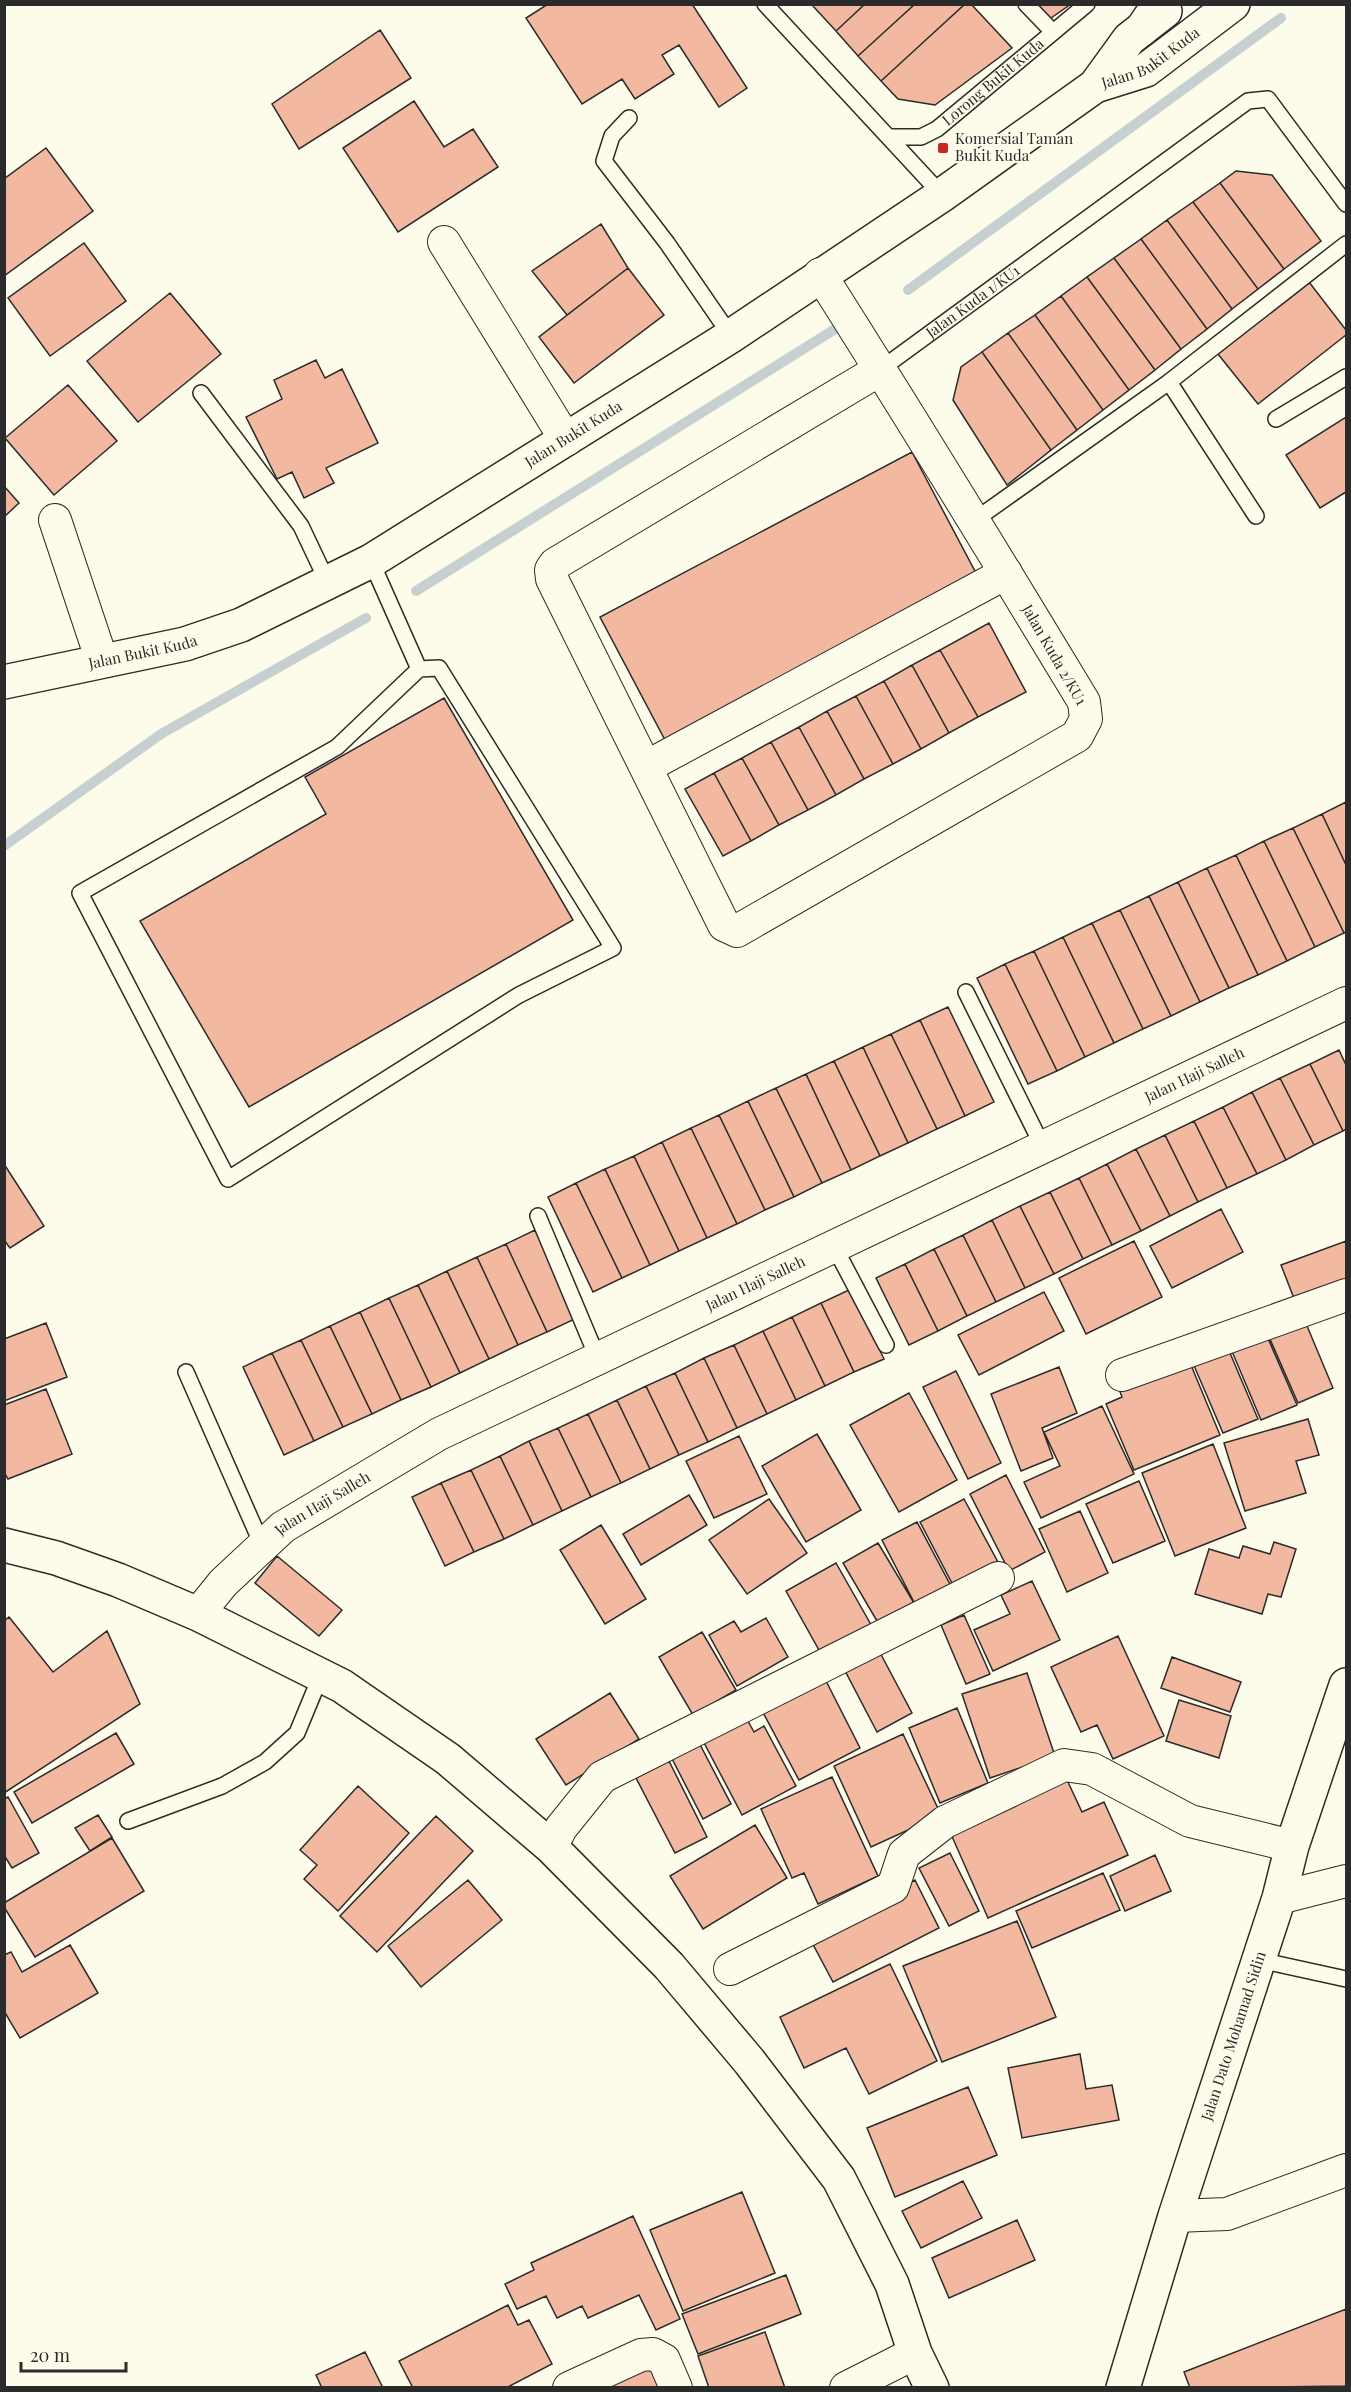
<svg xmlns="http://www.w3.org/2000/svg" width="1351" height="2392" font-family="'Playfair Display',serif">
	<style>
		.lines { fill: none; stroke-linecap: round; stroke-linejoin: round }
		.stream { stroke: #c7d0d0; stroke-width: 10 }
		.building { fill: #f2b8a0; stroke: #2b2b2b; stroke-width: 1.5 }
		.service-casing { stroke: #2b2b2b; stroke-width: 18 }
		.minor-casing { stroke: #2b2b2b; stroke-width: 34 }
		.tertiary-casing { stroke: #2b2b2b; stroke-width: 36 }
		.secondary-casing { stroke: #2b2b2b; stroke-width: 36 }
		.primary-casing { stroke: #2b2b2b; stroke-width: 36 }
		.service { stroke: #fdfbea; stroke-width: 15 }
		.minor { stroke: #fdfbea; stroke-width: 32 }
		.tertiary { stroke: #fdfbea; stroke-width: 33 }
		.secondary { stroke: #fdfbea; stroke-width: 33 }
		.primary { stroke: #fdfbea; stroke-width: 33 }
		.poi-dot { fill: #c62828; stroke: #fdfbea; stroke-width: 2 }
		.labels { text-anchor: middle; stroke-width: 4.5; stroke-linejoin: round; paint-order: stroke }
		.street-label { font-size: 15px; fill: #2b2b2b; stroke: #fdfbea }
		.poi-label { font-size: 15px; fill: #2b2b2b; stroke: #fdfbea; text-anchor: start }
	</style>
	<rect width="100%" height="100%" fill="#fdfbea"/>
	<g class="lines">
		<path class="stream" d="M908 290 1281 18
			M416 591 848 321
			M4 846 161 734 366 618"/>
	</g>
	<path class="building" d="M548 4H692L747 88 719 107 679 45 662 55 674 74 635 99 622 79 582 104 526 18Z
		M815 4H865L836 31 813 6Z
		M865 4H915L858 56 836 31Z
		M915 4H965L881 81 858 56Z
		M965 4H971L1012 48 935 105 898 99 881 81Z
		M1018 4H1071L1038 27Z
		M380 30 411 78 299 149 272 104Z
		M414 101 444 147 473 129 498 167 398 232 343 148Z
		M46 148 93 211 4 276V179Z
		M1236 171 1272 175 1321 241 1284 269 1220 183Z
		M1220 183 1284 269 1258 289 1193 202Z
		M1193 202 1258 289 1232 309 1167 220Z
		M1167 220 1232 309 1207 329 1141 239Z
		M601 224 628 268 567 315 532 271Z
		M1141 239 1207 329 1181 349 1114 258Z
		M84 243 126 301 50 356 8 298Z
		M1114 258 1181 349 1155 370 1087 277Z
		M628 268 664 315 574 383 539 337Z
		M1087 277 1155 370 1129 390 1061 296Z
		M1309 282 1346 330V335L1258 404 1218 354Z
		M170 293 221 354 138 422 87 361Z
		M1061 296 1129 390 1103 410 1035 315Z
		M1035 315 1103 410 1077 430 1008 333Z
		M1008 333 1077 430 1051 450 982 352Z
		M982 352 1051 450 1007 485 953 400 961 367Z
		M316 360 325 378 342 369 378 443 326 468 334 483 304 498 292 472 277 479 246 417 282 399 274 380Z
		M68 385 117 441 54 495 5 438Z
		M1346 417V492L1320 508 1286 455Z
		M912 452 977 575 665 740 600 617Z
		M4 486 19 503 4 517Z
		M989 623 1026 692 978 717 940 650Z
		M940 650 978 717 949 733 912 665Z
		M912 665 949 733 921 749 884 681Z
		M884 681 921 749 893 764 856 696Z
		M856 696 893 764 864 779 827 711Z
		M444 698 573 920 249 1107 140 921 326 814 305 777Z
		M827 711 864 779 836 795 799 727Z
		M799 727 836 795 808 810 771 742Z
		M771 742 808 810 779 825 742 758Z
		M742 758 779 825 751 841 714 773Z
		M714 773 751 841 723 856 685 789Z
		M1346 802V865L1322 814Z
		M1322 814 1346 865V932L1344 933 1293 828Z
		M1293 828 1344 933 1315 947 1264 841Z
		M1264 841 1315 947 1287 961 1236 855Z
		M1236 855 1287 961 1258 975 1207 868Z
		M1207 868 1258 975 1229 988 1178 882Z
		M1178 882 1229 988 1200 1002 1149 896Z
		M1149 896 1200 1002 1171 1016 1120 910Z
		M1120 910 1171 1016 1143 1029 1092 923Z
		M1092 923 1143 1029 1114 1043 1063 937Z
		M1063 937 1114 1043 1085 1057 1034 951Z
		M1034 951 1085 1057 1057 1071 1005 964Z
		M1005 964 1057 1071 1028 1084 977 978Z
		M948 1007 994 1102 965 1116 920 1020Z
		M920 1020 965 1116 937 1129 891 1034Z
		M891 1034 937 1129 908 1143 863 1047Z
		M863 1047 908 1143 880 1156 834 1061Z
		M1339 1050 1346 1065V1129L1343 1131 1310 1064Z
		M834 1061 880 1156 851 1170 806 1074Z
		M1310 1064 1343 1131 1314 1145 1280 1078Z
		M806 1074 851 1170 822 1183 776 1088Z
		M1280 1078 1314 1145 1286 1160 1252 1092Z
		M776 1088 822 1183 794 1197 748 1101Z
		M1252 1092 1286 1160 1257 1174 1223 1107Z
		M748 1101 794 1197 765 1210 719 1115Z
		M1223 1107 1257 1174 1227 1188 1194 1121Z
		M719 1115 765 1210 737 1224 691 1128Z
		M1194 1121 1227 1188 1198 1202 1165 1135Z
		M691 1128 737 1224 707 1238 662 1142Z
		M1165 1135 1198 1202 1170 1216 1136 1149Z
		M662 1142 707 1238 679 1251 634 1156Z
		M1136 1149 1170 1216 1141 1231 1107 1164Z
		M634 1156 679 1251 650 1265 605 1169Z
		M4 1164 44 1226 10 1248 4 1240Z
		M1107 1164 1141 1231 1112 1245 1079 1178Z
		M605 1169 650 1265 622 1278 576 1183Z
		M1079 1178 1112 1245 1083 1259 1050 1192Z
		M576 1183 622 1278 593 1292 548 1197Z
		M1050 1192 1083 1259 1054 1274 1020 1206Z
		M1020 1206 1054 1274 1025 1288 992 1220Z
		M1221 1209 1243 1252 1172 1288 1150 1246Z
		M992 1220 1025 1288 996 1302 963 1235Z
		M535 1230 577 1318 547 1332 506 1244Z
		M963 1235 996 1302 967 1316 934 1249Z
		M1134 1241 1162 1297 1086 1334 1059 1278Z
		M1346 1241V1287L1297 1306 1281 1265Z
		M506 1244 547 1332 518 1345 477 1257Z
		M934 1249 967 1316 938 1331 905 1264Z
		M477 1257 518 1345 489 1359 447 1271Z
		M905 1264 938 1331 909 1345 876 1278Z
		M447 1271 489 1359 460 1373 418 1285Z
		M418 1285 460 1373 431 1387 389 1298Z
		M851 1289 884 1359 854 1372 821 1303Z
		M1044 1292 1064 1331 979 1375 958 1335Z
		M389 1298 431 1387 401 1400 360 1312Z
		M821 1303 854 1372 825 1386 792 1317Z
		M360 1312 401 1400 372 1414 330 1326Z
		M1302 1314 1333 1388 1298 1403 1266 1330Z
		M792 1317 825 1386 796 1400 763 1331Z
		M46 1323 67 1377 4 1401V1339Z
		M330 1326 372 1414 343 1427 301 1340Z
		M1263 1327 1297 1405 1261 1420 1228 1342Z
		M763 1331 796 1400 767 1414 734 1345Z
		M1224 1339 1258 1419 1223 1433 1189 1354Z
		M301 1340 343 1427 314 1441 272 1353Z
		M734 1345 767 1414 737 1428 704 1358Z
		M272 1353 314 1441 284 1455 243 1367Z
		M1186 1353 1220 1435 1134 1470 1106 1404 1122 1397 1116 1381Z
		M704 1358 737 1428 708 1442 675 1373Z
		M1059 1367 1077 1413 1042 1428 1053 1458 1021 1471 991 1394Z
		M956 1371 1001 1463 968 1479 923 1387Z
		M675 1373 708 1442 679 1455 646 1386Z
		M646 1386 679 1455 650 1469 617 1400Z
		M46 1389 72 1454 8 1479 4 1472V1405Z
		M909 1393 957 1480 899 1512 850 1425Z
		M617 1400 650 1469 621 1483 588 1414Z
		M1102 1406 1134 1474 1041 1518 1024 1482 1060 1466 1044 1432Z
		M588 1414 621 1483 591 1497 558 1428Z
		M1308 1419 1319 1455 1296 1461 1306 1493 1245 1511 1224 1443Z
		M558 1428 591 1497 562 1511 529 1441Z
		M817 1434 861 1510 806 1542 762 1466Z
		M739 1436 767 1494 714 1518 686 1461Z
		M529 1441 562 1511 533 1525 500 1456Z
		M1213 1444 1246 1528 1175 1556 1142 1473Z
		M500 1456 533 1525 504 1539 471 1470Z
		M471 1470 504 1539 474 1552 441 1483Z
		M1006 1475 1045 1552 1009 1571 970 1494Z
		M1139 1481 1165 1541 1113 1563 1086 1504Z
		M441 1483 474 1552 445 1566 412 1497Z
		M689 1495 707 1525 641 1565 623 1534Z
		M769 1499 807 1553 747 1594 709 1540Z
		M964 1499 999 1564 954 1587 920 1522Z
		M1080 1511 1108 1573 1067 1592 1039 1529Z
		M917 1522 952 1588 916 1606 882 1540Z
		M601 1525 646 1599 605 1624 560 1550Z
		M1274 1542 1296 1549 1281 1597 1268 1594 1262 1614 1195 1594 1209 1549 1239 1558 1243 1546 1270 1554Z
		M878 1543 920 1613 884 1633 843 1563Z
		M277 1556 342 1610 319 1636 255 1583Z
		M836 1563 874 1630 824 1659 786 1591Z
		M1032 1581 1060 1640 993 1671 974 1630 1010 1614 1001 1595Z
		M964 1615 990 1674 966 1684 941 1625Z
		M9 1617 53 1672 107 1631 140 1704 4 1793V1621Z
		M766 1618 788 1657 737 1686 709 1635 734 1621 741 1632Z
		M702 1632 736 1690 693 1715 659 1657Z
		M1118 1636 1164 1736 1113 1759 1097 1725 1081 1732 1051 1667Z
		M877 1647 912 1713 877 1732 842 1665Z
		M1172 1657 1241 1682 1230 1712 1161 1688Z
		M822 1673 860 1748 799 1780 759 1705Z
		M1027 1673 1055 1756 990 1778 962 1694Z
		M610 1693 639 1739 566 1785 536 1739Z
		M1179 1700 1231 1716 1219 1758 1166 1741Z
		M957 1708 988 1783 940 1803 909 1728Z
		M744 1714 754 1732 764 1726 796 1786 742 1815 701 1737Z
		M116 1733 134 1764 32 1823 14 1792Z
		M903 1734 941 1815 871 1847 834 1766Z
		M695 1735 731 1804 703 1819 667 1749Z
		M669 1761 707 1837 675 1853 636 1778Z
		M832 1777 878 1876 818 1904 804 1873 792 1878 761 1809Z
		M1067 1780 1082 1812 1104 1802 1128 1855 988 1918 950 1832Z
		M358 1786 409 1833 338 1911 304 1879 317 1865 300 1850Z
		M8 1797 39 1853 12 1868 4 1855V1799Z
		M98 1815 112 1837 90 1851 75 1828Z
		M436 1816 473 1851 377 1952 340 1916Z
		M755 1825 787 1878 703 1929 670 1876Z
		M112 1838 144 1891 35 1957 4 1907V1903Z
		M950 1853 979 1911 949 1926 919 1868Z
		M1155 1855 1171 1891 1125 1911 1110 1876Z
		M1103 1873 1120 1910 1032 1948 1016 1911Z
		M468 1880 502 1920 421 1987 388 1946Z
		M915 1880 939 1928 833 1982 808 1935Z
		M1017 1921 1056 2017 942 2062 903 1966Z
		M70 1945 98 1993 20 2038 4 2011V1955L11 1952 22 1972Z
		M890 1964 937 2061 869 2094 846 2048 804 2068 780 2017Z
		M1080 2054 1086 2089 1112 2085 1119 2120 1022 2138 1008 2068Z
		M968 2087 997 2155 895 2197 867 2128Z
		M963 2181 982 2218 921 2248 902 2211Z
		M742 2192 775 2273 683 2311 650 2230Z
		M633 2216 680 2319 656 2330 639 2295 588 2318 582 2306 557 2318 546 2296 517 2309 505 2284 534 2270 531 2263Z
		M1017 2220 1035 2260 949 2298 932 2258Z
		M786 2275 801 2314 698 2354 682 2314Z
		M508 2305 518 2325 529 2320 552 2364 506 2388H413L399 2361Z
		M1346 2309V2386L1190 2388 1184 2372Z
		M765 2332 785 2388H709L698 2356Z
		M365 2352 383 2388H322L316 2375Z
		M649 2361 662 2388H595Z"/>
	<g class="lines">
		<defs>
			<g id="service">
				<path d="M765 4 942 195"/>
				<path d="M1026 4 1053 32"/>
				<path d="M629 118 612 136 604 161 667 243 731 336"/>
				<path id="s1" d="M890 137H921L937 129 1087 4"/>
				<path id="s2" d="M881 369 1248 101 1268 99 1346 204"/>
				<path d="M1169 382 1256 516"/>
				<path d="M201 393 301 526 327 581"/>
				<path d="M1276 419 1346 377"/>
				<path d="M975 520 1169 382 1346 244"/>
				<path d="M371 561 419 669 337 747 80 893 228 1179 519 995 613 948 439 668 419 669"/>
				<path d="M966 992 1043 1147"/>
				<path d="M538 1216 598 1359"/>
				<path d="M834 1246 886 1345"/>
				<path d="M186 1372 263 1547"/>
				<path d="M128 1821 222 1786 265 1762 297 1733 321 1675"/>
				<path d="M1259 1960 1346 1979"/>
			</g>
			<g id="minor">
				<path d="M444 242 566 440"/>
				<path d="M820 274C910 416 997 558 1084 702L1086 719 1077 736 737 931 724 925 552 579 551 570 555 564 881 369"/>
				<path d="M55 520 102 661"/>
				<path d="M646 767 1006 573"/>
				<path d="M1122 1375 1346 1295"/>
				<path id="s3" d="M198 1614 223 1583 283 1527 439 1434 1346 1003"/>
				<path d="M551 1847 561 1828 602 1777 998 1578"/>
				<path d="M1279 1898 1346 1881"/>
				<path d="M730 1969 893 1887 904 1854 945 1822 1064 1765 1092 1769 1190 1821 1292 1846"/>
				<path d="M1175 2216 1227 2214 1346 2170"/>
				<path d="M569 2388 641 2355 653 2354 664 2360 676 2388"/>
				<path d="M846 2388 915 2353"/>
			</g>
			<g id="tertiary">
				<path d="M1095 86 1129 39 1165 11"/>
				<path id="s4" d="M4 682 185 644 241 625 371 561 731 336 942 195 1095 86 1146 70 1233 4"/>
				<path d="M4 1545 56 1558 118 1580 198 1614 342 1686 448 1759 551 1847 669 1966 749 2061 839 2179 892 2284 915 2353 932 2388"/>
			</g>
			<g id="secondary">
				<path id="s5" d="M1123 2388 1175 2216 1279 1898 1292 1846 1346 1685"/>
			</g>
			<path id="primary" d="M1142 29 1159 4"/>
		</defs>
		<use href="#service" class="service-casing"/>
		<use href="#minor" class="minor-casing"/>
		<use href="#tertiary" class="tertiary-casing"/>
		<use href="#secondary" class="secondary-casing"/>
		<use href="#primary" class="primary-casing"/>
		<use href="#service" class="service"/>
		<use href="#minor" class="minor"/>
		<use href="#tertiary" class="tertiary"/>
		<use href="#secondary" class="secondary"/>
		<use href="#primary" class="primary"/>
	</g>
	<rect class="poi-dot" x="937" y="142" width="12" height="12" rx="3"/>
	<g class="labels">
		<g class="street-label">
			<text dy="5" stroke="none"><textPath href="#s4" startOffset="1318">Jalan Bukit Kuda</textPath></text>
			<text dy="5" stroke="none"><textPath href="#s1" startOffset="122">Lorong Bukit Kuda</textPath></text>
			<text dy="5" stroke="none"><textPath href="#s2" startOffset="114">Jalan Kuda 1/KU1</textPath></text>
			<text dy="5" stroke="none"><textPath href="#s4" startOffset="628">Jalan Bukit Kuda</textPath></text>
			<text dy="5" stroke="none"><textPath href="#s4" startOffset="142">Jalan Bukit Kuda</textPath></text>
			<text transform="translate(1054 655) rotate(60)" y="5">Jalan Kuda 2/KU1</text>
			<text dy="5" stroke="none"><textPath href="#s3" startOffset="1140">Jalan Haji Salleh</textPath></text>
			<text dy="5" stroke="none"><textPath href="#s3" startOffset="654">Jalan Haji Salleh</textPath></text>
			<text dy="5" stroke="none"><textPath href="#s3" startOffset="168">Jalan Haji Salleh</textPath></text>
			<text dy="5" stroke="none"><textPath href="#s5" startOffset="369">Jalan Dato Mohamad Sidin</textPath></text>
		</g>
		<g class="poi-label">
			<text x="955" y="144">Komersial Taman<tspan x="955" dy="17">Bukit Kuda</tspan></text>
		</g>
	</g>
	<rect width="1351" height="2392" fill="none" stroke="#2b2b2b" stroke-width="12"/>
	<path d="M21 2362v9h105v-9" fill="none" stroke="#2b2b2b" stroke-width="3"/>
	<text x="30" y="2362" font-size="18" fill="#2b2b2b" stroke="#fdfbea" stroke-width="4.5" paint-order="stroke">20 m</text>
</svg>
